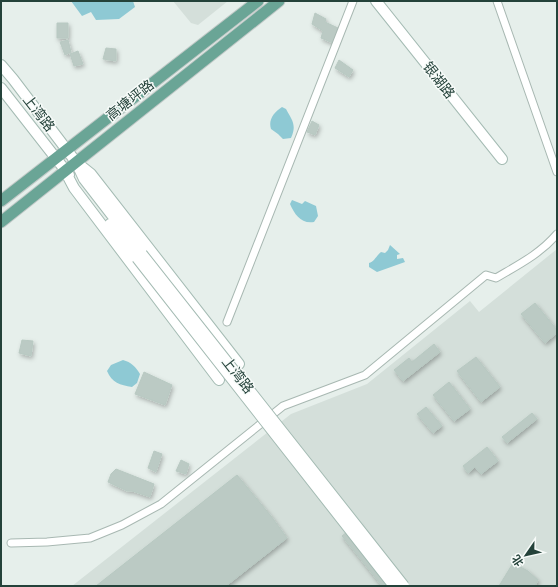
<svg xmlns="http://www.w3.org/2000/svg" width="558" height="587" font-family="Ubuntu,'Noto Sans SC',sans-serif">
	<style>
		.built { fill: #d4dfda }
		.water { fill: #8ec9d4 }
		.building { fill: #bbcac4; stroke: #b8c9c2; filter: url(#shadow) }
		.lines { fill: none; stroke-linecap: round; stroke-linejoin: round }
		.street-casing { stroke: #a8b8b2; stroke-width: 9 }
		.secondary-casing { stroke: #a4bbb3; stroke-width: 12 }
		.primary-casing { stroke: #c2cac8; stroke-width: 13 }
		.street { stroke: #fff; stroke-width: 7 }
		.secondary { stroke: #fff; stroke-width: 10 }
		.primary { stroke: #6aa596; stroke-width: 11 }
		.secondary-bridge-casing { stroke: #a4bbb3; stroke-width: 12; stroke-linecap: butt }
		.secondary-bridge { stroke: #fff; stroke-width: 10 }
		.labels { text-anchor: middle; stroke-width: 3; stroke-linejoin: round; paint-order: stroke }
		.street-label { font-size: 14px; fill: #24423a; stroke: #f7fbf9 }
	</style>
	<defs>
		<filter id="shadow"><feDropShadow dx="1.5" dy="2.5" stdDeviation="2" flood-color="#0004"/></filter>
	</defs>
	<rect width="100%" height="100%" fill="#e6efeb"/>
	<path class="built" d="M173 1H228L198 25 191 23Z
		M557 249V586H72L291 414 367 384 470 301 479 312Z"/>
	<path class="water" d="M71 1H133L135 7 119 19 96 20 91 12 82 16Z
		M282 107 286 109C292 120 297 125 291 138L283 139 278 134 271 129C268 120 274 112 282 107Z
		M292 200 302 204 305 201 316 206 318 216 314 222C301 224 295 215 290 204Z
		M390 245 400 254 397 255V259L403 258 405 262 377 272 369 267V263C374 262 377 255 381 252L385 253 388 250Z
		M123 360C131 362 136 367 140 374L137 383 132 387C120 385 112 383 107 371L111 365Z"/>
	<path class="building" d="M315 13 326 19 325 22 338 28 333 43 321 38 323 31 312 24Z
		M57 23H68V38H57Z
		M68 40 71 52 65 55 60 42Z
		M106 48 116 49V61L103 59Z
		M78 51 83 64 74 66 70 54Z
		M339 60 353 70 349 77 335 68Z
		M312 121 319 125 315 135 307 132Z
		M535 303 557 330V333L545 343 521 314Z
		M22 340 33 341 31 356 19 353Z
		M434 344 440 352 403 381 394 370 409 358 412 362Z
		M476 357 500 387 481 402 457 371Z
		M144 372 172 385 165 405 135 394Z
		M449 382 470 409 454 421 433 395Z
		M426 407 442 426 433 433 417 414Z
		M532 413 537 419 507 443 502 437Z
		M487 447 498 461 481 474 475 467 468 473 463 466Z
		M154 451 162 454 156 472 148 468Z
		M181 460 189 464 186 474 176 471Z
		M116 469 154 484 150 497 132 491H127L108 482 111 474Z
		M237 475 271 516 287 538 226 586H96Z
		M358 523 397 586H382L342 536Z
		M513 563 528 571 538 580 535 586H499Z"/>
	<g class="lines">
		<defs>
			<path id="street" d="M497 1 557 172
				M227 322 353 1
				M11 543 47 542 90 538 122 525 161 504 283 406 365 375 486 275 496 278C518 265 540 254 557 234"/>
			<path id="secondary" d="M376 1 502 159
				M1 65 13 79 76 162 84 179 142 254
				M1 88 69 175
				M76 162 91 174 239 364
				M65 171 74 188 219 380
				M110 224 137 258"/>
			<path id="primary" d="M1 201 258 1
				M1 222 279 1"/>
		</defs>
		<use href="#street" class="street-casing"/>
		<use href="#secondary" class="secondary-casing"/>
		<use href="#primary" class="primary-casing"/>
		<use href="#street" class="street"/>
		<use href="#secondary" class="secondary"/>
		<use href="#primary" class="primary"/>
		<defs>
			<path id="secondary-bridge" d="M142 254 404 586
				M137 258 394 586"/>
		</defs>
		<use href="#secondary-bridge" class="secondary-bridge-casing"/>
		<use href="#secondary-bridge" class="secondary-bridge"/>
	</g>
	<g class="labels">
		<g class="street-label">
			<text transform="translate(439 80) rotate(52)" y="5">银湖路</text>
			<text transform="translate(130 100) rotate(-38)" y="5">高塘坪路</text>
			<text transform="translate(39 113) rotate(52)" y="5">上湾路</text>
			<text transform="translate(238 375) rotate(52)" y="5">上湾路</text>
		</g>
	</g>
	<rect width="558" height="587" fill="none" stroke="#24423a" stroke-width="4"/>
	<g transform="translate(526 555) rotate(236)" stroke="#f7fbf9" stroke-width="3" paint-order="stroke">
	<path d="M0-3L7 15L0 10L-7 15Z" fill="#24423a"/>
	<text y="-6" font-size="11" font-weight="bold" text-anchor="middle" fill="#24423a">北</text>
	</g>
</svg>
